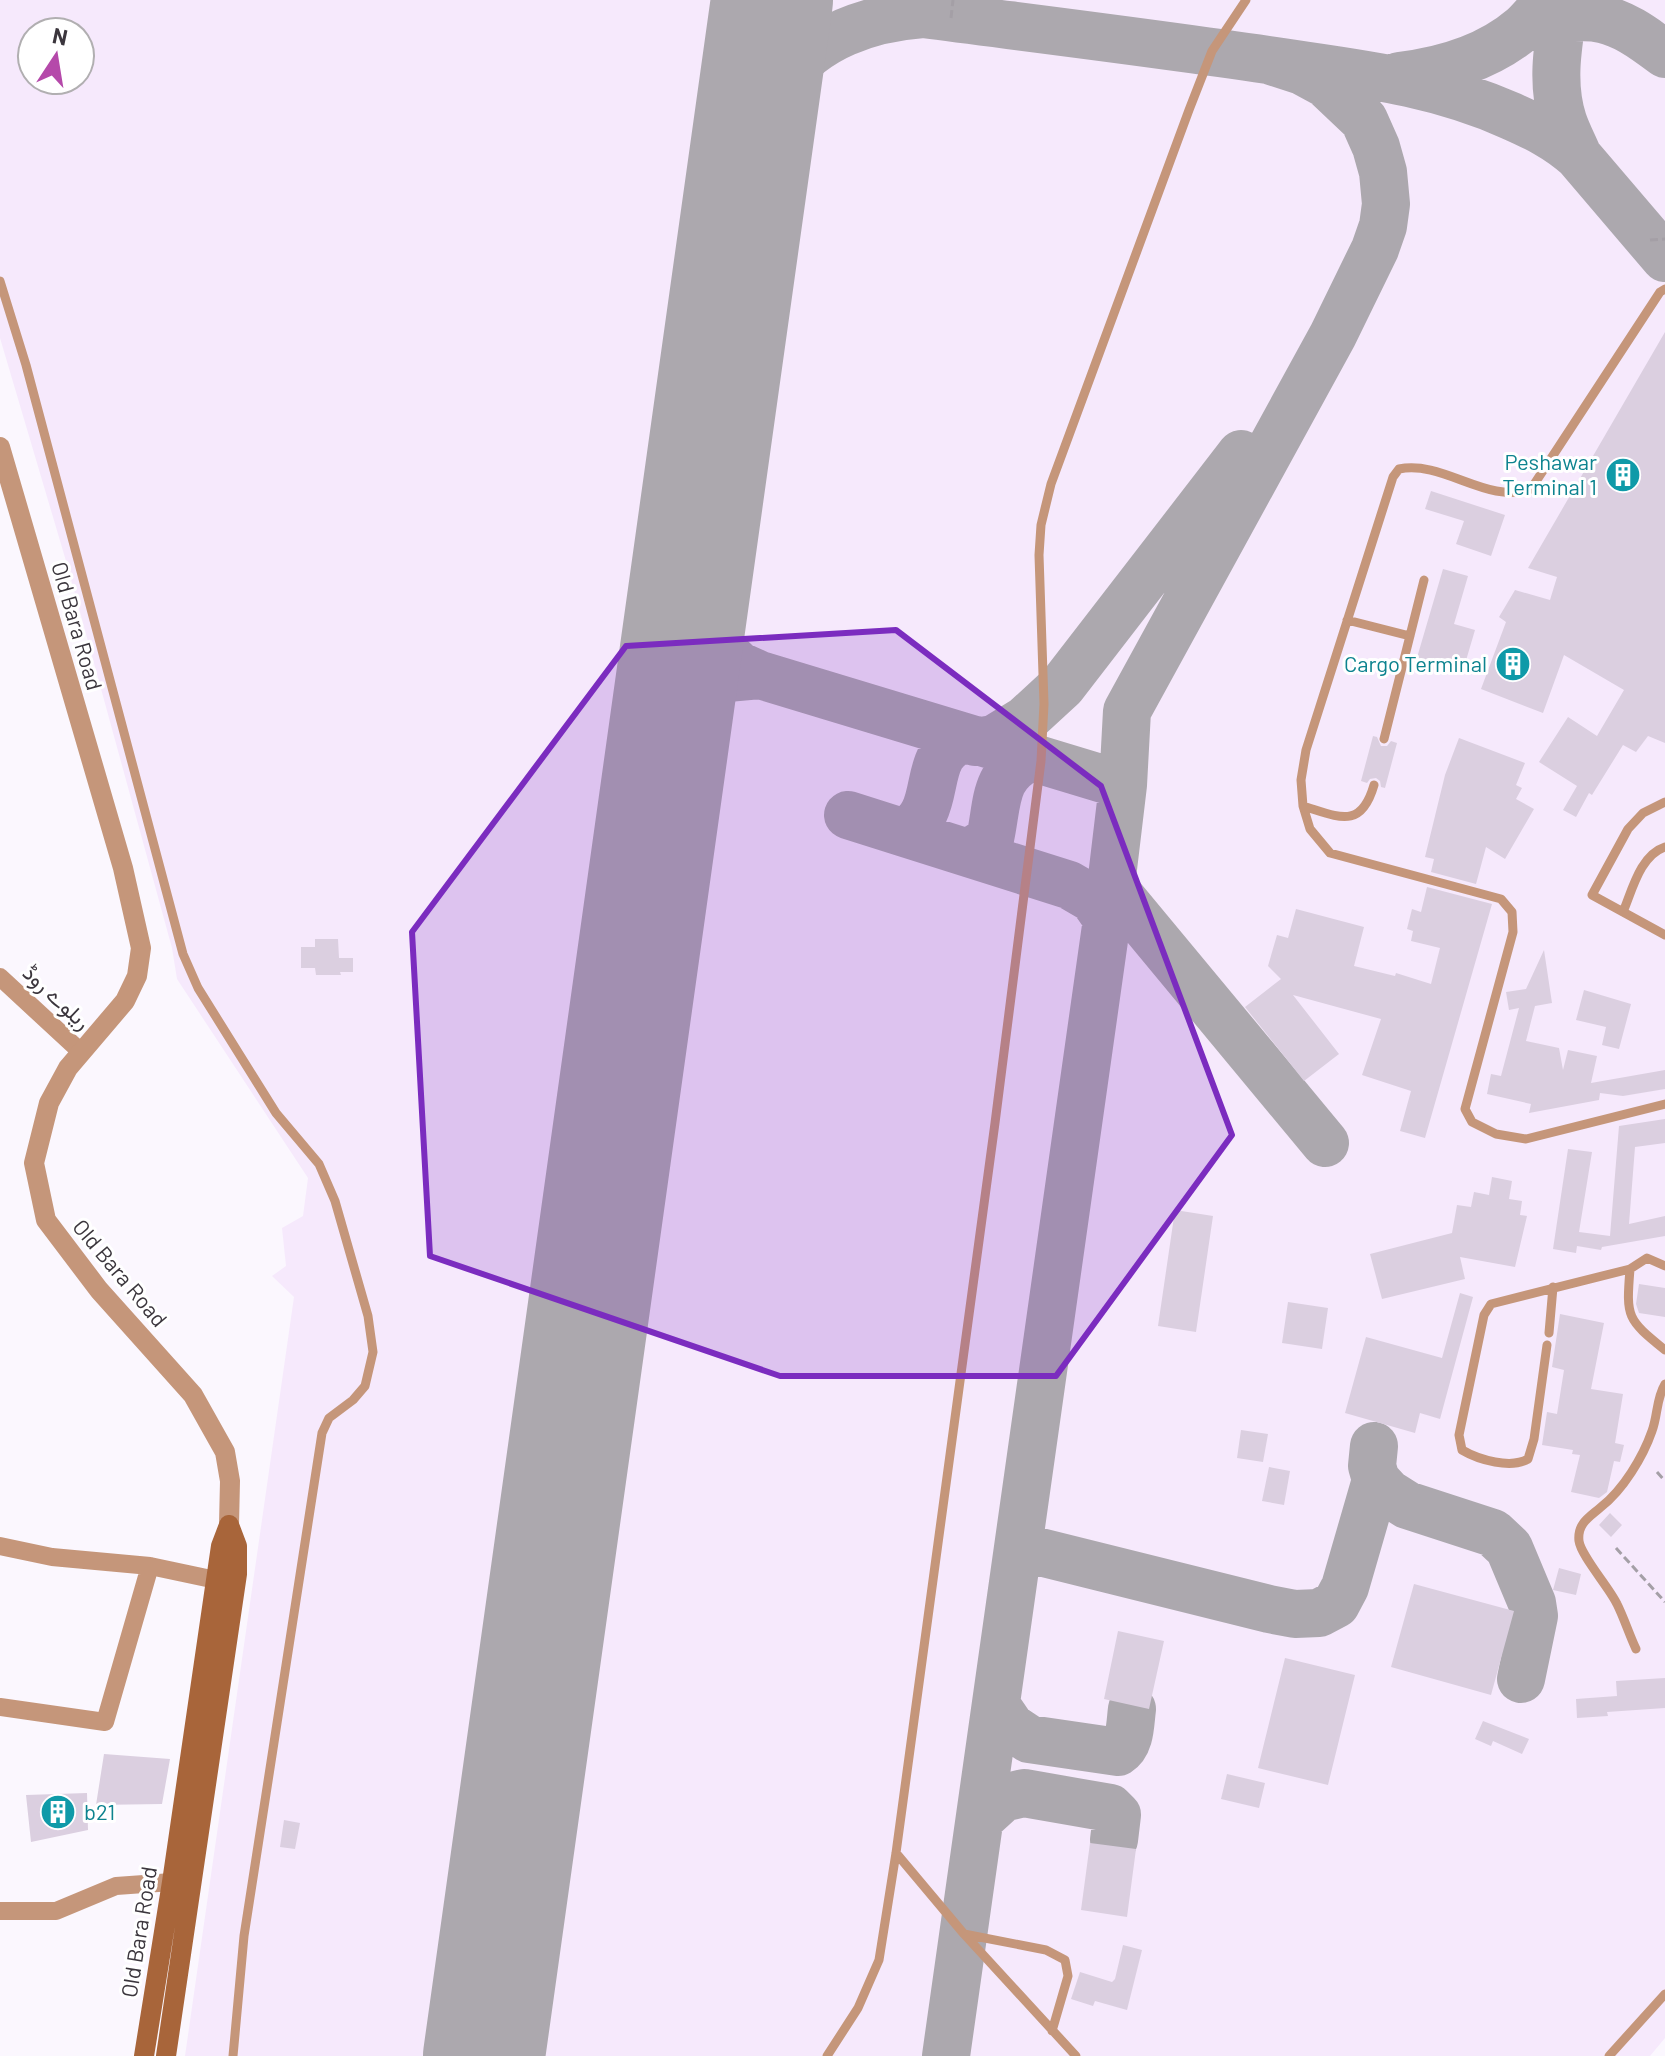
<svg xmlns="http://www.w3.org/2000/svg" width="1665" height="2056" font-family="Barlow,Vazirmatn,sans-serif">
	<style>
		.built { fill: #f6e9fc; fill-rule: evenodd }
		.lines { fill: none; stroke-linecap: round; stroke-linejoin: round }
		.taxiway { stroke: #aca8ae; stroke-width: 48 }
		.runway { stroke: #aca8ae; stroke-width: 122 }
		.building { fill: #dbcfe0 }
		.path { stroke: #a49fa6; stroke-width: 3; stroke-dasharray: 8 4; stroke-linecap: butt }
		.service { stroke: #c5967a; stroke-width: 9 }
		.minor { stroke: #c5967a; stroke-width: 18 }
		.tertiary { stroke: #c5967a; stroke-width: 20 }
		.secondary { stroke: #a8653a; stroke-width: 20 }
		.marked { fill: #7b2cbf; fill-opacity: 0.2; stroke: #7b2cbf; stroke-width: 6; stroke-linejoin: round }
		.labels { text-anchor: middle; stroke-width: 6; stroke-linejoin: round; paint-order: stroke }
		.culture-label { font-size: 22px; fill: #0d838f; stroke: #fff; text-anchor: end }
		.street-label { font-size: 22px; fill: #3b363d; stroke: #fff }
	</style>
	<rect width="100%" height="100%" fill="#fbf7fe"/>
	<path class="built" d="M0 0H1665V2038L1650 2056H185L294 1297 272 1276 286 1266 282 1228 303 1216 308 1178 177 979 172 948 66 561 0 338ZM32 32H80V80H32Z"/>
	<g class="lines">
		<path class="taxiway" d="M1565 0C1559 40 1550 81 1563 121 1567 133 1573 144 1578 156
			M1533 25C1595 10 1614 15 1665 54
			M1399 76C1442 71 1489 57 1523 28 1532 20 1540 9 1549 0
			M752 143C762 123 770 99 783 81 815 36 870 18 923 14 1038 29 1153 43 1268 60 1353 73 1431 80 1511 116 1536 127 1558 138 1578 156L1665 258
			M685 613 738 665 760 675 1123 785
			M674 690 694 681 760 675
			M975 742 994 739 1025 720 1062 686 1241 454
			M848 815 1069 885 1093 899 1107 919
			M904 832C947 811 917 752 965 739
			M970 852 990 839C998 803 993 775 1029 758
			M1111 885 1325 1143
			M1376 1480 1388 1493 1407 1505 1493 1533 1509 1548 1532 1603 1534 1616 1521 1679
			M1020 1547 1269 1609 1295 1614 1319 1613 1336 1604 1345 1587 1376 1480 1372 1466 1374 1446
			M996 1705 1011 1727 1029 1739 1118 1752C1131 1744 1130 1723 1132 1709
			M981 1818 1003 1798 1024 1793 1110 1808 1117 1815 1114 1840
			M946 2056 1107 919 1123 785 1127 711 1333 335 1375 249 1383 226 1386 204 1383 172 1376 147 1364 120 1326 84 1302 71 1268 60"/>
		<path class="runway" d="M484 2056 772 0"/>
	</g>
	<path class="building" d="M1665 332V743L1648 736 1636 752 1623 745 1592 795 1589 793 1576 817 1563 810 1577 786 1539 762 1568 717 1597 736 1624 690 1564 655 1543 713 1481 689 1506 622 1499 617 1515 590 1550 600 1557 577 1528 568Z
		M1431 491 1505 515 1491 556 1456 544 1464 521 1425 509Z
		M1443 569 1468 576 1454 624 1475 630 1462 674 1416 661Z
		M1373 736 1377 737 1381 746H1387L1391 741 1397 743 1385 788 1381 787 1380 781 1376 778 1370 779 1367 783 1361 781Z
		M1459 738 1525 763 1516 785 1522 788 1516 799 1534 809 1505 859 1486 847 1476 884 1431 872 1434 859 1425 857 1445 775Z
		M1427 887 1492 904 1425 1138 1400 1131 1411 1091 1362 1075 1381 1019 1293 995 1339 1054 1304 1081 1245 1007 1281 979 1268 966 1277 935 1288 938 1296 909 1364 927 1354 966 1395 976 1396 973 1431 984 1440 948 1411 941 1413 931 1407 929 1412 909 1421 912Z
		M315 939H338L339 958H353V972H340L341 975H316L315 968H301V947H315Z
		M1544 950 1552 1003 1535 1006 1526 1041 1559 1048 1563 1070 1568 1050 1597 1056 1591 1083 1665 1070V1089L1623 1096 1600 1093 1599 1100 1529 1113 1531 1104 1487 1094 1491 1074 1501 1076 1519 1008 1509 1010 1506 992 1526 989Z
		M1584 990 1631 1004 1619 1049 1602 1045 1606 1027 1576 1020Z
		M1665 1119V1143L1635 1147 1629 1224 1665 1216V1236L1602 1247 1601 1250 1577 1246 1576 1253 1553 1249 1568 1149 1592 1152 1579 1232 1610 1236 1619 1126Z
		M1492 1177 1512 1181 1509 1199 1522 1201 1520 1215 1527 1216 1515 1267 1460 1257 1465 1279 1382 1299 1370 1254 1452 1233 1457 1205 1471 1207 1474 1192 1489 1195Z
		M1175 1210 1213 1216 1196 1332 1158 1326Z
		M1639 1284 1665 1288V1317L1639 1313 1636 1304Z
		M1460 1293 1473 1297 1440 1419 1420 1413 1415 1433 1345 1413 1366 1337 1442 1358Z
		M1288 1302 1328 1308 1322 1349 1282 1343Z
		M1560 1314 1604 1323 1591 1389 1623 1394 1615 1443 1624 1445 1620 1462 1614 1461 1607 1492 1599 1498 1571 1492 1580 1455 1572 1454 1573 1450 1542 1445 1547 1412 1557 1414 1564 1370 1552 1367Z
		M1241 1430 1268 1434 1263 1462 1237 1458Z
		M1269 1467 1290 1471 1284 1505 1262 1501Z
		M1610 1513 1622 1525 1611 1537 1599 1525Z
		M1559 1568 1581 1574 1576 1595 1553 1590Z
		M1414 1584 1514 1611 1491 1695 1391 1667Z
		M1118 1631 1164 1641 1149 1709 1104 1699Z
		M1285 1658 1355 1675 1328 1785 1258 1768Z
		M1665 1678V1708L1607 1712 1608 1716 1577 1718 1576 1699 1617 1696 1616 1681Z
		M1483 1721 1529 1739 1522 1754 1493 1741 1491 1746 1475 1739Z
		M104 1754 170 1759 162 1804 96 1805Z
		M1227 1774 1265 1783 1259 1808 1221 1799Z
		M87 1793 88 1830 31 1842 26 1795Z
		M284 1820 300 1823 295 1849 280 1847Z
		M1090 1843 1136 1849 1127 1917 1081 1910Z
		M1123 1945 1142 1950 1127 2010 1095 2001 1093 2006 1071 1999 1080 1972 1112 1982 1115 1979Z"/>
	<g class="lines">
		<path class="path" d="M951 18 953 0
			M1650 240 1665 239
			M1657 1472 1665 1481
			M1616 1548 1665 1602"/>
		<path class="service" d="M0 281 26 365 183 954 198 988 276 1113 319 1164 335 1201 368 1316 373 1352 365 1386 353 1400 329 1418 322 1433 244 1936 233 2056
			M1665 289 1660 292 1531 489C1487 505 1444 460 1399 469L1393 477 1306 750 1301 780 1303 806 1310 829 1330 853 1501 899 1512 912 1513 932 1465 1109 1472 1122 1496 1134 1526 1139 1665 1104
			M1347 620 1410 636
			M1384 739 1424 580
			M1665 802 1643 813 1628 829 1592 895 1665 935
			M1303 806C1339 817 1361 830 1374 785
			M1623 912C1632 891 1640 855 1665 847
			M1630 1269C1626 1318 1627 1319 1665 1350
			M1549 1333 1553 1287
			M1547 1345 1534 1439 1528 1459C1511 1469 1479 1460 1462 1450L1459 1435 1484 1315 1491 1304 1630 1269 1647 1258 1665 1266
			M1636 1649C1629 1634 1624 1618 1617 1604 1609 1587 1581 1556 1579 1541 1577 1523 1590 1517 1601 1507 1623 1490 1643 1457 1652 1431 1658 1415 1656 1399 1665 1384
			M896 1853 964 1934 1076 2056
			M964 1934 1046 1950 1065 1960 1068 1976 1052 2031
			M827 2056 858 2008 879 1960 896 1853 995 1123 1041 761 1044 704 1039 555 1041 525 1051 484 1189 110 1212 51 1246 0
			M1609 2056 1665 1994"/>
		<path class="minor" d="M0 977 81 1052
			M0 1546 52 1557 150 1566 216 1580
			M0 1707 105 1722 150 1566
			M0 1911H56L116 1886 172 1882"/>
		<path class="tertiary" d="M0 447 123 868 141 948 137 976 125 1001 68 1068 49 1103 34 1163 46 1220 99 1290 193 1395 225 1452 230 1481 229 1525"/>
		<path class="secondary" d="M144 2056 172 1882 221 1546 229 1525
			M166 2056 237 1574V1546L229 1525"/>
	</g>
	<path class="marked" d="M896 630 1101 786 1232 1135 1056 1376H780L430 1256 412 932 626 646Z"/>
	<defs>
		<symbol id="building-disc" viewBox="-11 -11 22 22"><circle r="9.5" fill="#0f9aa8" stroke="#fff"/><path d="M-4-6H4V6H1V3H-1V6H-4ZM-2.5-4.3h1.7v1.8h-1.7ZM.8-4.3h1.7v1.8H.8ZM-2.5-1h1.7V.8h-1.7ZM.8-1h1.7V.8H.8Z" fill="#fff"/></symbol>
	</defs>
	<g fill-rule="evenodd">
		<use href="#building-disc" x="1603" y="455" width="40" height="40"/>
		<use href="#building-disc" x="1493" y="644" width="40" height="40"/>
		<use href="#building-disc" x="38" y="1792" width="40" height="40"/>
	</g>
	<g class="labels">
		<g class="culture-label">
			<text x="1597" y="470">Peshawar<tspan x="1597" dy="25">Terminal 1</tspan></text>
			<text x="1487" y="672">Cargo Terminal</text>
			<text x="84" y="1820" text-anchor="start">b21</text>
		</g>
		<g class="street-label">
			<text transform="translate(77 626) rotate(74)" y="8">Old Bara Road</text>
			<text transform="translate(57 997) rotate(43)" y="8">ریلوے روڈ</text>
			<text transform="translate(120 1273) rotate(50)" y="8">Old Bara Road</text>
			<text transform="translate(139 1932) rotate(-81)" y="8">Old Bara Road</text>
		</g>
	</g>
	<g transform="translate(56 56) rotate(12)"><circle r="38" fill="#ffffff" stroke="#b1afb1" stroke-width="2"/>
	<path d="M0-6L14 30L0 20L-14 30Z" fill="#b549aa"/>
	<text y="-12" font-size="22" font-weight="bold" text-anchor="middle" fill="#3b363d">N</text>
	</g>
</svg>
